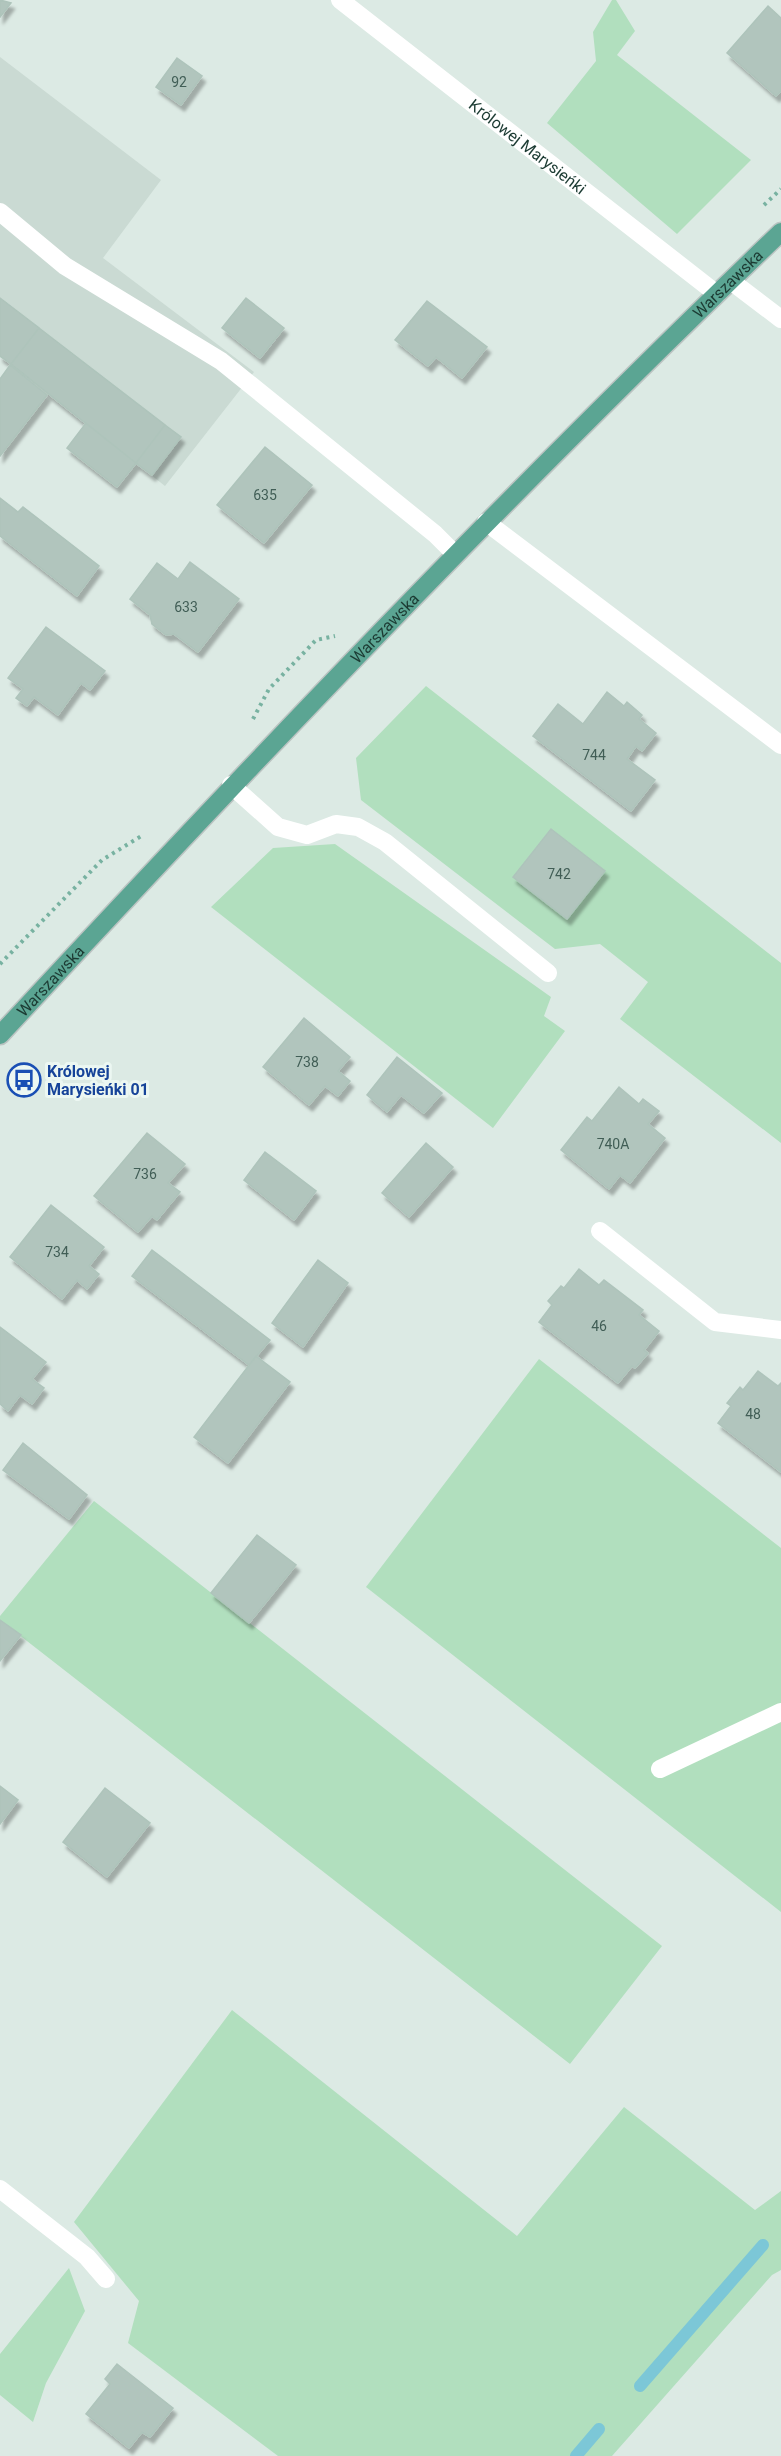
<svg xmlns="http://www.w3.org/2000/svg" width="781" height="2456" font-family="Roboto,sans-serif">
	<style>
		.built { fill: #cadad3 }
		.green { fill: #b1dfbe }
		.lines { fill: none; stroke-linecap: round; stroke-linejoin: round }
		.stream { stroke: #7cc7d7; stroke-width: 12 }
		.building { fill: #b1c5bd; stroke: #aec4bb; stroke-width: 1.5; filter: url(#shadow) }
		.major-casing { stroke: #bbc4c2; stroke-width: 21 }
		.path { stroke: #78b2a1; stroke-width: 4; stroke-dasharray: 3 4.5; stroke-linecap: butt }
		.minor { stroke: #fff; stroke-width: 18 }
		.major { stroke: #5ba593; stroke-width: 18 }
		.labels { text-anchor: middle; stroke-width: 6; stroke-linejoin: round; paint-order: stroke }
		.number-label { font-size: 14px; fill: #415e56 }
		.street-label { font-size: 16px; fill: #1c3b33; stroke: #ecf7f2 }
		.transit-label { font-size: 16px; font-weight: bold; fill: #164399; stroke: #ecf7f2; text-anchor: start }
	</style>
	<defs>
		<filter id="shadow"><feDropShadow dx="3.5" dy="6" stdDeviation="1.5" flood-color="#0004"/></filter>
	</defs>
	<rect width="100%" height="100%" fill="#dceae4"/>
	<path class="built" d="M0 57 161 180 103 258 254 372 165 486 0 356Z"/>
	<path class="green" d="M612 0H616L635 31 617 55 751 160 677 234 547 123 596 61 593 32Z
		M426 686 781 963V1143L620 1019 648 982 600 944 555 949 361 800 356 758Z
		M335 844 551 997 544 1016 565 1031 493 1128 211 907 273 848Z
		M539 1359 781 1548V1912L366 1587Z
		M94 1501 662 1946 570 2064 0 1620V1616Z
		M232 2010 517 2236 624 2107 755 2210 781 2191V2270L772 2275 612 2456H278L128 2343 139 2301 74 2222Z
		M69 2268 85 2311 46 2383 33 2422 0 2395V2354Z"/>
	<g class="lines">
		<path class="stream" d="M640 2386 763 2245
			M576 2456 599 2429"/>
	</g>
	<path class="building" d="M0 0 11 3 0 17Z
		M768 6 781 18V91L776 96 727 53Z
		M177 58 202 76 181 105 156 87Z
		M0 298 39 328 11 364 0 356Z
		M246 298 284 328 260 358 222 328Z
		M427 301 487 347 462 378 436 357 428 366 395 340Z
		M39 328 165 425 136 463 11 364Z
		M10 365 47 395 0 456V379Z
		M86 423 136 463 117 487 67 448Z
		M165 425 181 437 152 475 136 463Z
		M265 447 312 485 264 543 217 505Z
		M0 498 18 512 23 507 99 566 77 596 0 536Z
		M190 562 239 599 198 652 174 634 166 635 152 624 150 615 130 599 157 563 178 579Z
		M46 627 105 671 90 690 81 683 58 715 34 697 27 706 16 698 23 689 8 678Z
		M607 692 624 706 627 702 642 715 639 719 656 733 642 751 636 746 627 759 655 780 631 811 533 736 558 704 583 724Z
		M551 829 605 871 567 919 513 877Z
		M304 1018 350 1057 338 1071 350 1081 338 1096 325 1086 309 1105 263 1067Z
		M397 1057 442 1093 424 1113 401 1095 387 1112 367 1095Z
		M619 1087 639 1104 643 1099 659 1111 648 1124 665 1138 630 1183 620 1175 609 1189 561 1150 587 1117 592 1121Z
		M147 1133 185 1164 168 1183 180 1192 157 1220 152 1216 138 1232 94 1196Z
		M426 1143 453 1167 409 1217 382 1193Z
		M265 1152 316 1191 294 1220 244 1180Z
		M51 1205 104 1247 89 1266 99 1274 87 1289 77 1280 62 1299 10 1257Z
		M152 1250 270 1340 249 1365 132 1276Z
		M318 1260 348 1283 303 1347 272 1323Z
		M579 1269 599 1285 604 1280 643 1310 639 1315 659 1331 644 1350 648 1353 635 1368 632 1366 618 1383 539 1322 552 1305 548 1301 561 1286 564 1288Z
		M0 1327 46 1362 32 1379 44 1388 32 1404 20 1395 8 1411 0 1404Z
		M256 1356 290 1382 228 1463 194 1437Z
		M758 1371 778 1386 781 1383V1472L718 1423 731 1406 727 1403 740 1387 743 1390Z
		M23 1443 87 1495 69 1519 3 1470Z
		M257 1535 296 1565 249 1623 211 1593Z
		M0 1620 21 1635 0 1661Z
		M0 1786 18 1800 0 1824Z
		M105 1788 150 1823 107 1877 63 1842Z
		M117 2364 173 2408 150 2437 142 2432 129 2448 86 2414 110 2384 105 2379Z"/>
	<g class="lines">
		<defs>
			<g id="major">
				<path id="s2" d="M0 1035C254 761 511 491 781 232"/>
			</g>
		</defs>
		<use href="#major" class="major-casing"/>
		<path class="path" d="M764 205 781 189
			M253 719 269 689 316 640 335 636
			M0 964 102 860 143 835"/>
		<g class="minor">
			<path id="s1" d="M340 0 717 294"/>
			<path d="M0 212 65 266 221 361 435 534 455 554"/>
			<path d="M731 281 781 319"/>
			<path d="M486 522 781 745"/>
			<path d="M231 785 278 827 307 835 336 824 358 827 385 842 548 973"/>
			<path d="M600 1231 715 1322 781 1330"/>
			<path d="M660 1769 781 1712"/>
			<path d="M0 2189 87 2257 106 2279"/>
		</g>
		<use href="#major" class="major"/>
	</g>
	<defs>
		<symbol id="bus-ring" viewBox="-11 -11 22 22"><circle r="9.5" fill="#ecf7f2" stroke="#1a4fb4" stroke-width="1.5"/><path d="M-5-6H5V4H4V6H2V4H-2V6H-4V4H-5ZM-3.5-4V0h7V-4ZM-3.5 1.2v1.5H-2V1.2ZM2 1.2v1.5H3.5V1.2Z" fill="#1a4fb4"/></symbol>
	</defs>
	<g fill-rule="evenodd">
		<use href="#bus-ring" x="5" y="1061" width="38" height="38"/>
	</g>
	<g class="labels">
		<g class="number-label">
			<text x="179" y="87">92</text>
			<text x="265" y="500">635</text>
			<text x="186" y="612">633</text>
			<text x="594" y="760">744</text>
			<text x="559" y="879">742</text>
			<text x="307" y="1067">738</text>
			<text x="613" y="1149">740A</text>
			<text x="145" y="1179">736</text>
			<text x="57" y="1257">734</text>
			<text x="599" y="1331">46</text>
			<text x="753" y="1419">48</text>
		</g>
		<g class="street-label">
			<text dy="6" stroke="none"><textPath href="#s1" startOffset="238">Królowej Marysieńki</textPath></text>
			<text dy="6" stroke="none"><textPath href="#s2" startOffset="1046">Warszawska</textPath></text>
			<text dy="6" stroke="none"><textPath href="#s2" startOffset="560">Warszawska</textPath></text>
			<text dy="6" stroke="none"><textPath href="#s2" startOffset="74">Warszawska</textPath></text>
		</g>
		<g class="transit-label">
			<text x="47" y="1077">Królowej<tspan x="47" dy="18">Marysieńki 01</tspan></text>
		</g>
	</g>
</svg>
